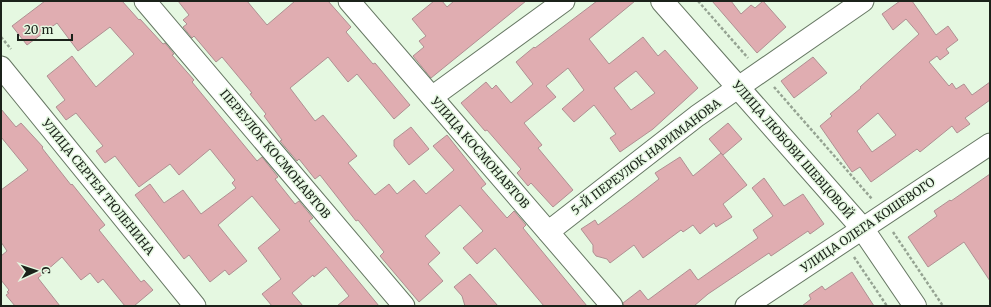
<svg xmlns="http://www.w3.org/2000/svg" width="991" height="307" font-family="Merriweather,serif">
	<style>
		.building { fill: #e0adb1; stroke: #af9092; fill-rule: evenodd }
		.lines { fill: none; stroke-linecap: round; stroke-linejoin: round }
		.minor-casing { stroke: #677864; stroke-width: 23 }
		.tertiary-casing { stroke: #677864; stroke-width: 24 }
		.path { stroke: #95a392; stroke-width: 2.5; stroke-dasharray: 3 2; stroke-linecap: butt }
		.minor { stroke: #fff; stroke-width: 21 }
		.tertiary { stroke: #fff; stroke-width: 22 }
		.labels { text-anchor: middle; stroke-width: 3; stroke-linejoin: round; paint-order: stroke }
		.street-label { font-size: 12px; fill: #1b221a; stroke: #e5f8e1 }
	</style>
	<rect width="100%" height="100%" fill="#e5f8e1"/>
	<path class="building" d="M45 1H122L139 20 140 19 163 44 165 43 174 54 172 55 194 80 192 82 257 161 262 157 278 177 275 179 295 204 299 201 313 218 309 221 379 306H337L349 296 326 267 314 277 313 275 292 293 303 306H272L262 294 281 279 258 248 280 230 252 196 218 225 247 261 229 275 225 270 210 282 189 255 184 259 135 195 150 184 164 203 183 190 201 214 236 188 232 183 235 180 210 149 179 175 170 164 139 187 115 156 105 163 96 151 103 146 76 113 66 120 56 107 65 100 47 76 72 56 96 87 134 54 110 27 78 51 57 23 27 45 12 26Z
		M178 1H247L267 25 295 1H328L351 27 346 32 373 64 375 63 410 105 394 119 357 74 348 82 328 57 290 88 315 121 323 115 357 156 348 163 375 195 389 184 397 194 414 180 426 194 454 170 433 146 447 135 486 184 481 188 507 218 514 211 526 225 523 228 587 306H544L495 248 477 264 463 248 483 231 460 205 425 236 440 253 428 264 443 281 419 302 380 256 384 252 358 220 356 221 320 175 315 179 299 159 297 161 280 141 282 140 264 116 266 114 250 94 252 93 222 57 216 62 194 36 192 38 183 27 187 24 183 20 189 15Z
		M434 1H442L447 7 454 1H526L431 78 413 56 424 47 419 41 426 36 412 19Z
		M597 1H635L589 39 609 64 643 37 658 56 665 50 698 88 653 129 620 152 610 138 616 134 594 105 574 122 562 109 584 90 568 68 546 86 556 97 524 123 542 145 538 148 573 190 553 207 531 183 528 186 517 173 521 169 487 130 485 131 461 103 486 82 492 89 496 85 511 103 533 84 516 62 534 47 535 48ZM636 71 655 93 631 110 614 88Z
		M712 1H731L741 14 751 5 755 8 763 1 786 27 757 53Z
		M900 1H912L936 35 948 26 958 40 946 49 949 53 940 60 937 56 929 62 949 86 952 83 956 89 964 84 972 95 990 82V100L965 118 970 124 957 133 952 126 920 152 917 149 871 182 860 167 852 172 820 126 832 116 830 114 861 88 860 87 919 34 906 19 893 30 882 14ZM878 113 896 135 872 152 857 131Z
		M813 57 827 73 794 98 781 81Z
		M1 109 16 127 21 123 43 147 42 148 71 185 72 184 105 225 99 230 141 282 144 280 153 290 134 306H125L103 279 98 283 90 273 81 280 62 257 38 278 60 306H15L6 295 9 293 7 292 9 290 1 280V256L7 251 1 242V190L28 170 1 137Z
		M728 123 742 139 723 155 721 153 747 185 723 204 732 217 716 227 714 223 700 234 693 225 683 232 681 230 643 258 634 245 610 263 607 259 596 256 593 252V245L581 229 595 220 598 225 632 200 659 179 655 173 680 157 693 176 721 153 709 139Z
		M411 127 429 149 409 165 394 146V140Z
		M990 174V281L964 242 928 267 908 237 937 216 934 211 950 200 951 201Z
		M764 178 784 206 803 194 824 224 810 234 808 231 771 256 769 253 708 294 694 306H624L623 303 640 290 648 300 690 269 698 280 758 238 753 230 773 216 752 188Z
		M852 272 874 306H802L811 299 809 295 822 286 825 290Z
		M470 274 498 306H465L462 296 454 287Z"/>
	<g class="lines">
		<defs>
			<path id="minor" d="M145 1 404 306
				M349 1 612 306
				M1 67 195 306
				M432 97 564 1
				M548 232 697 116 863 1
				M746 306 990 144"/>
			<path id="tertiary" d="M662 1 862 228 915 306"/>
		</defs>
		<use href="#minor" class="minor-casing"/>
		<use href="#tertiary" class="tertiary-casing"/>
		<path class="path" d="M698 1 748 58
			M1 37 11 49
			M774 87 872 199
			M893 232 943 306
			M854 257 887 306"/>
		<use href="#minor" class="minor"/>
		<use href="#tertiary" class="tertiary"/>
	</g>
	<g class="labels">
		<g class="street-label">
			<text transform="translate(793 150) rotate(49)" y="4">УЛИЦА ЛЮБОВИ ШЕВЦОВОЙ</text>
			<text transform="translate(480 153) rotate(49)" y="4">УЛИЦА КОСМОНАВТОВ</text>
			<text transform="translate(275 154) rotate(50)" y="4">ПЕРЕУЛОК КОСМОНАВТОВ</text>
			<text transform="translate(646 157) rotate(-37)" y="4">5-Й ПЕРЕУЛОК НАРИМАНОВА</text>
			<text transform="translate(98 187) rotate(51)" y="4">УЛИЦА СЕРГЕЯ ТЮЛЕНИНА</text>
			<text transform="translate(868 225) rotate(-34)" y="4">УЛИЦА ОЛЕГА КОШЕВОГО</text>
		</g>
	</g>
	<rect width="991" height="307" fill="none" stroke="#1b221a" stroke-width="4"/>
	<g transform="translate(36 271) rotate(87)" stroke="#e5f8e1" stroke-width="3" paint-order="stroke">
	<path d="M0-3L7 15L0 10L-7 15Z" fill="#1b221a"/>
	<text y="-6" font-size="11" font-weight="bold" text-anchor="middle" fill="#1b221a">С</text>
	</g>
	<path d="M18 34v6h54v-6" fill="none" stroke="#1b221a" stroke-width="2"/>
	<text x="24" y="34" font-size="12" fill="#1b221a" stroke="#e5f8e1" stroke-width="3" paint-order="stroke">20 m</text>
</svg>
